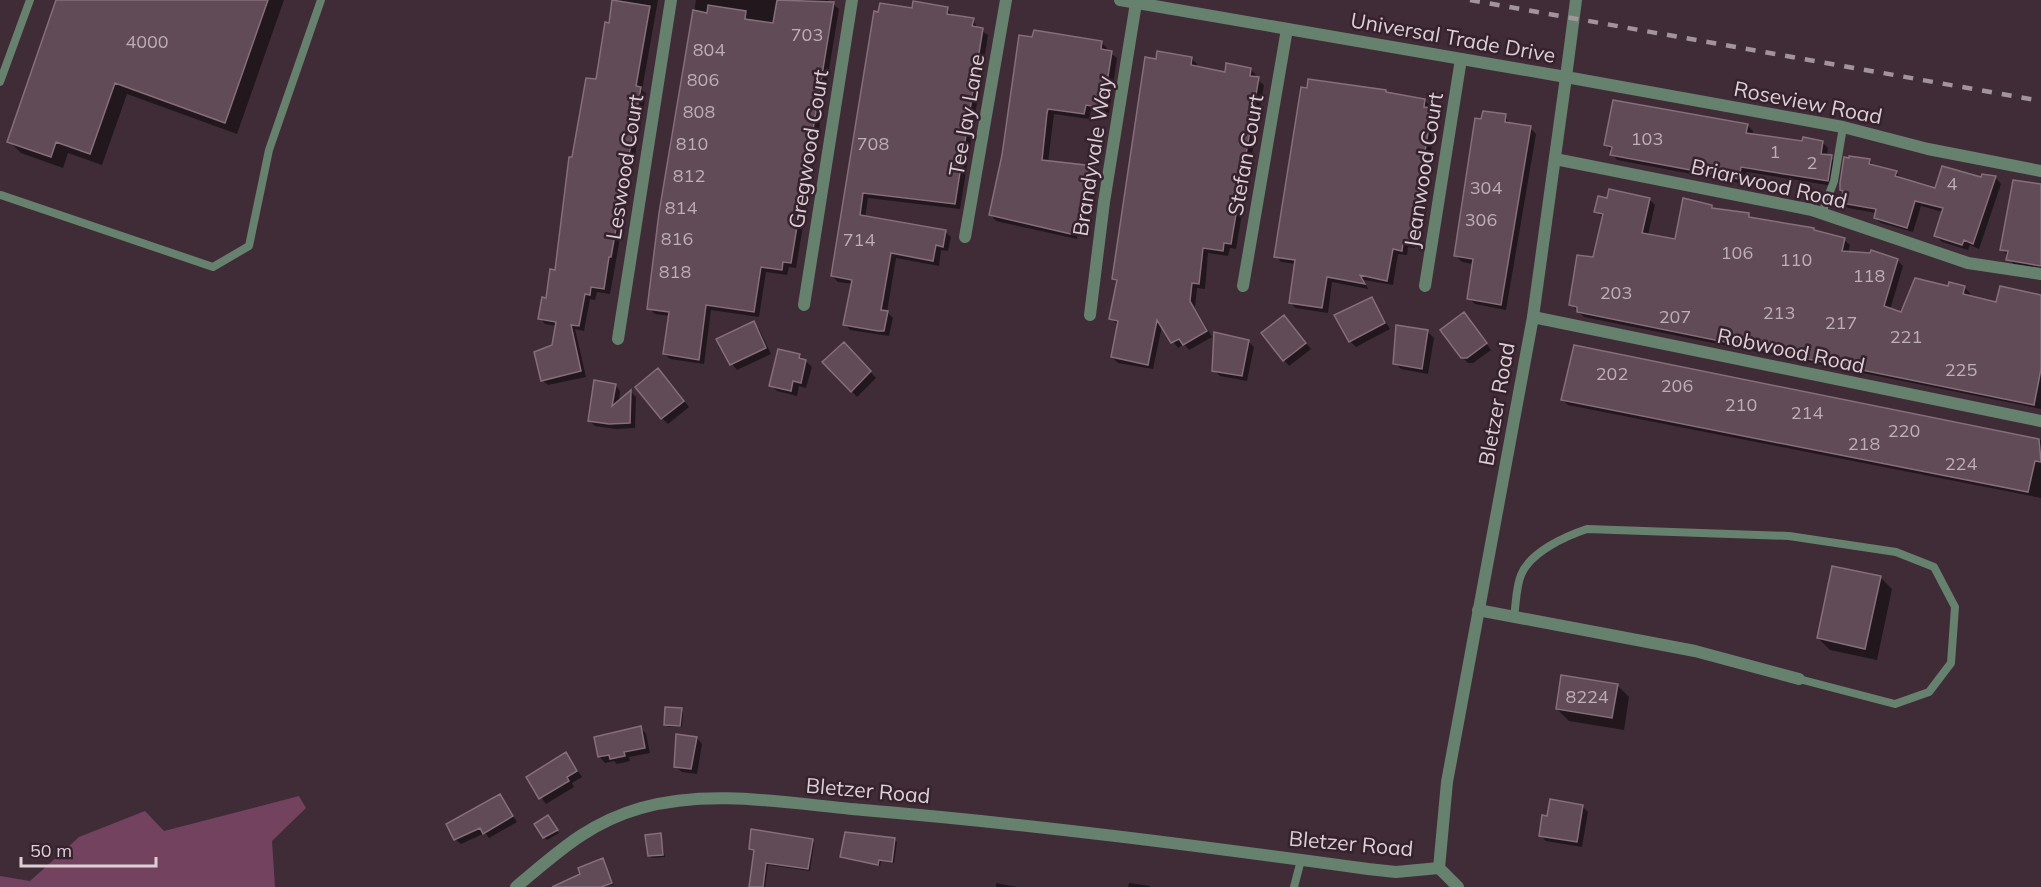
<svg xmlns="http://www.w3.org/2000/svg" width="2041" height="887" font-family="Mulish,sans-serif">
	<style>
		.green { fill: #72425e }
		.shadow { fill: #0007 }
		.building { fill: #614b56; stroke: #866e7b; stroke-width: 1.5 }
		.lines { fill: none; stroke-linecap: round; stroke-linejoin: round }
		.service { stroke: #67816f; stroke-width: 8 }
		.minor { stroke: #67816f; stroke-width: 12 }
		.tertiary { stroke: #67816f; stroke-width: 12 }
		.rail { stroke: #a3939b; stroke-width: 4.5; stroke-dasharray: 10 10; stroke-linecap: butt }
		.labels { text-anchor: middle; stroke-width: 5; stroke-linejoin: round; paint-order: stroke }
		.number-label { font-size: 18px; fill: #beaeb6 }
		.street-label { font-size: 21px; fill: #ddcfd6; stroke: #36222d }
	</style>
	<rect width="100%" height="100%" fill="#402c37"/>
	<path class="green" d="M299 796 306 808 272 841 275 887H0V876L30 881 79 837 145 811 164 831Z"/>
	<path class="shadow" d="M58 0H284L237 134 127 94 102 165 68 153 63 168 21 153 9 141Z
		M613 0H658L642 90 646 94 610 294 597 292 595 300 590 299 584 331 575 329 586 377 548 385 542 380 557 326 545 324 540 318 556 272 573 159 597 81Z
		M696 0H828L839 9 796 268 789 267 787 275 766 272 759 317 711 310 704 364 670 359 664 354 670 316 655 314 649 308 661 214Z
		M947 8 953 16 973 20 978 29 988 35 960 209 868 198 865 218 945 232 951 237 948 251 941 250 939 266 896 258 887 312 893 318 889 336 850 330 845 324 853 284 838 282 832 276 913 10Z
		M1101 42 1107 48V51L1117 58 1109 113 1091 110 1089 119 1054 114 1048 162 1093 168 1099 173 1086 232 1078 231 1077 239 996 221 991 215 1003 155Z
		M1191 58 1197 64 1196 68 1226 73 1250 69 1256 75 1255 78 1264 85 1236 249 1230 248 1228 256 1208 253 1205 289 1197 288 1195 308 1212 337 1189 350 1184 344 1178 348 1162 326 1153 369 1118 363 1112 357 1119 325 1111 319 1118 283 1113 279 1158 61Z
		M1388 94 1425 100 1437 115 1415 248 1408 247 1407 255 1398 254 1393 285 1364 280 1368 289 1332 282 1328 313 1296 308 1290 303 1296 264 1281 262 1276 256Z
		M1505 116 1510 125 1530 128 1536 134 1506 310 1475 304 1469 298 1473 264 1462 262 1456 256Z
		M1747 125 1753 131 1752 135 1803 143 1822 142 1828 148 1827 156 1837 163 1833 186 1747 172 1745 184 1617 160 1606 144Z
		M1869 160 1875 167 1896 172 1901 179 1936 190 1982 179 1983 176 1996 178 2001 184 1979 249 1970 245 1968 250 1942 242 1936 236 1943 212 1921 206 1913 232 1881 223 1875 218 1876 213 1848 208 1842 202Z
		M2041 186V268L2014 265 2002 249Z
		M1649 199 1655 205 1648 235 1677 241 1712 206 1715 210 1749 215 1753 219 1814 229 1817 233 1844 240 1850 245 1848 253 1897 260 1903 266 1890 310 1902 314 1949 288 1964 287 1970 293 1969 297 1997 303 2041 298V409L1584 317 1571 305 1594 259 1604 218 1596 212 1608 200Z
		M1371 299 1390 329 1356 347 1350 341Z
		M1284 317 1311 349 1289 366 1284 360Z
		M1469 320 1491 350 1473 363H1468L1462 357Z
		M753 323 759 329 771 354 737 370 732 364Z
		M1398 327 1428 332 1434 338 1428 374 1401 369 1395 363Z
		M1248 341 1254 347 1247 381 1220 376 1214 370Z
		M844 344 876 378 857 397 825 362Z
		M1575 347 2041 440V498L1568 405 1562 399Z
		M799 355 812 367 806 388 799 386 797 396 777 391 771 385Z
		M664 376 689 407 668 424 662 418Z
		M615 385 620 391 619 402 631 392 636 397 635 428 616 429 595 426 589 420Z
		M1880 577 1892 589 1877 660 1830 650 1818 638Z
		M1617 685 1629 697 1624 730 1569 721 1557 709Z
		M681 710 683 712 682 727H668L666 724Z
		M641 728 646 734 650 753 629 757 630 761 617 764 614 761 605 763 600 757Z
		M697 738 702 744 697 774 682 772 676 767Z
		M566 754 582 777 572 783 574 787 546 804 528 778Z
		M500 796 517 822 489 838 485 833 461 844 455 839Z
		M1583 807 1588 812 1582 847 1546 841 1540 835 1549 818Z
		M550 819 559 833 547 840 544 837Z
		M660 835 665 857 652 858 649 855Z
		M812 840 814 843 810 871 768 865 765 887H752L755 851 750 848Z
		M895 840 897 842 894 863 881 861 880 866 842 857Z
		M602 860 614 885 587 887Z
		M996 883 1017 887H996Z
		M1129 883 1150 886V887H1128Z"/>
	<path class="building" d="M56 0H268L225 123 115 83 90 154 56 142 51 157 7 142Z
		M612 0 650 6 636 86 641 87 611 257H609L604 289 591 287 590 295 585 294 579 326 571 325 581 371 541 381 534 352 552 345 556 322 538 319 542 297 546 298 550 269 555 270 569 157H572L586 78 596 79 605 22 609 23Z
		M777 0 834 2 791 263 783 262 782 270 761 267 754 312 706 305 699 360 663 354 669 312 647 309 659 213 693 10 707 13 708 5 746 11 745 19 773 23Z
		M913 1 948 7 947 14 974 18 972 26 983 28 955 204 863 193 860 215 946 230 943 247 936 245 933 261 891 253 881 310 888 311 884 331H878L843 325 852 280 831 276 874 11 878 12 880 3 912 8Z
		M1034 30 1102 41 1101 49 1112 51 1103 108 1086 105 1084 114 1048 109 1047 113 1042 160 1094 166 1081 227 1072 226 1071 234 989 215 1002 155 1019 35 1032 37Z
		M1157 51 1192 57 1191 65 1225 72 1226 63 1251 68 1250 76 1259 77 1231 244 1224 243 1223 251 1203 248 1199 284 1192 283 1190 301 1207 331 1183 345 1179 339 1171 343 1157 320 1148 365 1111 357 1118 321 1109 319 1117 280 1112 279 1145 57 1156 59Z
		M1308 79 1386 90V92L1425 99 1424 107 1432 108 1410 244 1403 242 1402 251 1393 249 1387 281 1360 275 1365 284 1327 277 1322 308 1289 303 1295 260 1274 257 1301 87 1307 88Z
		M1613 100 1748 124 1746 133 1802 141 1803 137 1823 141 1821 154 1832 155 1828 181 1741 167 1739 179 1610 155 1612 147 1604 145Z
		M1483 111 1506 114 1505 122 1531 126 1501 305 1467 299 1473 259 1454 256 1475 118 1481 119Z
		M1849 156 1870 159 1869 164 1897 171 1895 176 1935 188 1942 166 1981 177 1982 174 1996 176 1973 244 1964 240 1962 245 1934 236 1943 208 1915 201 1907 228 1874 218 1876 209 1841 203 1843 191 1840 190V183L1844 157 1849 158Z
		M2013 180 2041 184V266L2006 260 2008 251 2000 250Z
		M1609 189 1650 198 1642 233 1675 239 1683 198 1712 205V208L1749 213V217L1814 228V230L1845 238 1842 251 1870 253 1871 250 1898 259 1884 306 1901 312 1915 278 1948 286 1949 282 1965 286 1963 294 1996 302 2000 286 2041 295V369L2034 405 1577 312V307L1569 305 1577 255 1593 257 1603 214 1594 212 1598 196 1607 198Z
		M1372 297 1385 323 1349 342 1334 315Z
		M1464 312 1487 343 1467 358H1461L1440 330Z
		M1284 315 1306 343 1283 361 1261 333Z
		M754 321 766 348 730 365 716 339Z
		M1396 325 1428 330 1422 369 1393 364Z
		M1214 332 1249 340 1242 376 1212 371Z
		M844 342 871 371 851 392 822 362Z
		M1574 345 2039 439 2041 462 2035 461 2028 492 1561 400Z
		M778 349 800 354 799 358 806 360 801 383 793 381 791 391 769 386Z
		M658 368 684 401 661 419 635 387Z
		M594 380 616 384 612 406 631 390 630 423 609 424 588 421Z
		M1832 566 1881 576 1865 649 1817 638Z
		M1561 675 1618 684 1612 718 1556 709Z
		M665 707 682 708 680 726 664 725Z
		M641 726 645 748 624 752 625 756 610 759 609 755 598 757 594 737Z
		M676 734 697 737 691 769 674 767Z
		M566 752 577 771 567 777 569 781 539 799 526 777Z
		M500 794 513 816 483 834 480 828 454 840 446 824Z
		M1550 799 1583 805 1577 842 1539 836 1542 815 1547 816Z
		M548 815 558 830 543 838 534 824Z
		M751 829 813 839 808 869 766 863 763 887H749L754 850 749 849Z
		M845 832 895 838 892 862 879 860 878 865 840 857Z
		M661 833 663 855 648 856 645 835Z
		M603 858 612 883 601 887H552L580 874 578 868Z"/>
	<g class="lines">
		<path class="service" d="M0 82 30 0
			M1 195 213 267 249 246 269 150 321 0
			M1822 213 1834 181 1843 127
			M1514 617C1516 604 1516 587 1521 575 1530 552 1566 536 1587 529L1789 536 1896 552 1934 567 1955 607 1951 663 1929 692 1895 704 1799 679
			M1294 887 1301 860"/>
		<path class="minor" d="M1576 0 1566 77 1843 127 1928 149 2041 171
			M1555 159 1812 210 1968 263 2041 274
			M965 237 1006 0
			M1243 286 1287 29
			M1425 286 1461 59
			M804 305 852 0
			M1090 315 1104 202 1136 3
			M1533 317 2041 421
			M618 339 671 0
			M1478 610 1695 651 1799 679
			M516 887C558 852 588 823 641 808 712 788 791 804 863 810 1032 824 1200 846 1368 869L1396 872 1439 868"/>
		<path class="tertiary" d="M1120 0 1566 77 1533 317 1447 782 1439 868 1458 887"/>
		<path class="rail" d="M1470 0 2041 101"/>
	</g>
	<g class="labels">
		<g class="number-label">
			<text x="807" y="41">703</text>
			<text x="147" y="48">4000</text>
			<text x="709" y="56">804</text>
			<text x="703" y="86">806</text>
			<text x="699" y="118">808</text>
			<text x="1647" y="145">103</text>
			<text x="692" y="150">810</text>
			<text x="873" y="150">708</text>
			<text x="1775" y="158">1</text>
			<text x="1812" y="169">2</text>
			<text x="689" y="182">812</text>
			<text x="1952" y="190">4</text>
			<text x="1486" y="194">304</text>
			<text x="681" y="214">814</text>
			<text x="1481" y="226">306</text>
			<text x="677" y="245">816</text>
			<text x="859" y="246">714</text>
			<text x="1737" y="259">106</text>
			<text x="1796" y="266">110</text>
			<text x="675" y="278">818</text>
			<text x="1869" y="282">118</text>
			<text x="1616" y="299">203</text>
			<text x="1779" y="319">213</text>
			<text x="1675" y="323">207</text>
			<text x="1841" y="329">217</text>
			<text x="1906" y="343">221</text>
			<text x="1961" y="376">225</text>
			<text x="1612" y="380">202</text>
			<text x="1677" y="392">206</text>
			<text x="1741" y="411">210</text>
			<text x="1807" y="419">214</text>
			<text x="1904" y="437">220</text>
			<text x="1864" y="450">218</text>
			<text x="1961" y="470">224</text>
			<text x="1587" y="703">8224</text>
		</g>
		<g class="street-label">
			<text transform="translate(1453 38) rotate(10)" y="7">Universal Trade Drive</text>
			<text transform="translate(1808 103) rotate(11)" y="7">Roseview Road</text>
			<text transform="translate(967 115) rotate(-80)" y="7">Tee Jay Lane</text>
			<text transform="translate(809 149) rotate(-81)" y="7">Gregwood Court</text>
			<text transform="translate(1246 155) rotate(-80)" y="7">Stefan Court</text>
			<text transform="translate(1093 156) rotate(-81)" y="7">Brandyvale Way</text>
			<text transform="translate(625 167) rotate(-81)" y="7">Leswood Court</text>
			<text transform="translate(1424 170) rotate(-81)" y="7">Jeanwood Court</text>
			<text transform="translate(1769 184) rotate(13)" y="7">Briarwood Road</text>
			<text transform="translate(1791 351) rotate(12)" y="7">Robwood Road</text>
			<text transform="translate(1497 404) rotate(-80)" y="7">Bletzer Road</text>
			<text transform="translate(868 791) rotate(5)" y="7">Bletzer Road</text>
			<text transform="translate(1351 844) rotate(5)" y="7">Bletzer Road</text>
		</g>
	</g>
	<path d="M21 857v9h135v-9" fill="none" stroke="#ddcfd6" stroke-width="3"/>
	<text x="30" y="857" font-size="18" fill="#ddcfd6" stroke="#36222d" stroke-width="4.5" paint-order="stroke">50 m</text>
</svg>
